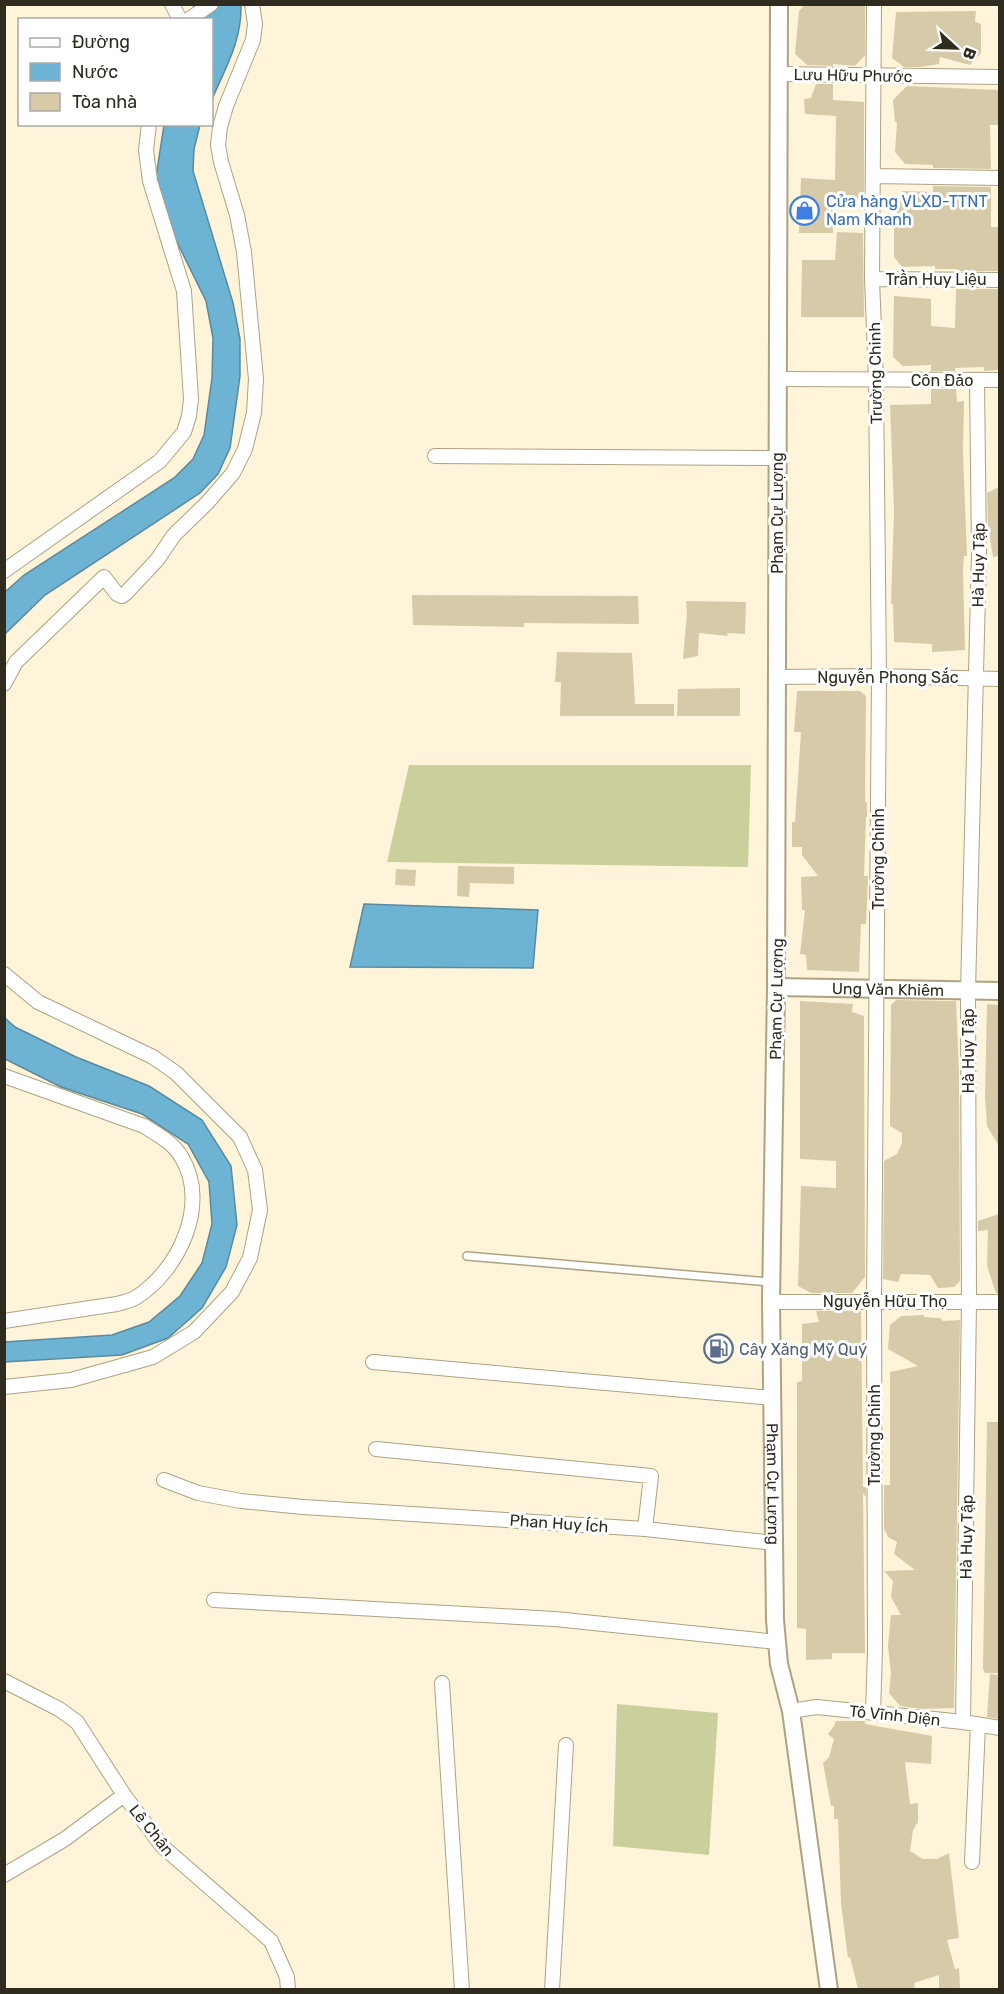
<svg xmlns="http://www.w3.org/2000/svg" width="1004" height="1994" font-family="Rubik,sans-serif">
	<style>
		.grass { fill: #cacf9b }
		.water { fill: #6db3d3; stroke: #5b8a9d; stroke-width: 1.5 }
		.building { fill: #d6caa9 }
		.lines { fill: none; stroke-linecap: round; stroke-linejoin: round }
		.service-casing { stroke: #ada282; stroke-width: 10 }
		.minor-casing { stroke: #ada282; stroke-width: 16 }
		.tertiary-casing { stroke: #ada282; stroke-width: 20 }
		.service { stroke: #fff; stroke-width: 7 }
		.minor { stroke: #fff; stroke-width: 14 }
		.tertiary { stroke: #fff; stroke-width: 16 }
		.labels { text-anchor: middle; stroke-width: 6; stroke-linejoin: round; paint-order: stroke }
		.street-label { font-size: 16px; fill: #302b1f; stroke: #fff }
		.shop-label { font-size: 16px; fill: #366cbe; stroke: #fff; text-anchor: start }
		.service-label { font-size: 16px; fill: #4e5e75; stroke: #fff; text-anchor: start }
	</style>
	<rect width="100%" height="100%" fill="#fef4da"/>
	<path class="grass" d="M409 765H751L748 867 387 862Z
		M617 1704 718 1713 709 1855 613 1846Z"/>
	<path class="water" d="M193 5H241C242 40 226 67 212 99V20L201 19Z
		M164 125H200L194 149 193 171 233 303 240 339V376L230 448 218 474 200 493 45 595 5 634V592L24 575 174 478 193 459 204 435 212 378 213 338 206 301 170 228 156 177Z
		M364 904 538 910 533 968 350 967Z
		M5 1018 15 1027 76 1057 149 1086 202 1120 231 1166 237 1225 226 1267 202 1308 168 1338 122 1355 5 1362V1342L112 1335 149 1322 180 1296 202 1263 212 1224 209 1182 188 1144 142 1114 61 1087 5 1059Z"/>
	<path class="building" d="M865 4V55L855 66 833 64V66L807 65 795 54 799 11 804 5Z
		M976 11 975 22 981 24V53L970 65 940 57 939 64 921 67H904L892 58 896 12Z
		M816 84H833V100L864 102V199H832L833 233H799L801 178 835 180 836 116 805 114 804 99 811 98Z
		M907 86 999 90V125H990L991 169 933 168V165L905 164 895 152 897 122H895L893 100Z
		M933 186 991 187V227H998L999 271H957V269H935V266L902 267 894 257V200L903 191 933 192Z
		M837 232 863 233 864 317H801L802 260H835Z
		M956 289H999V370L984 371V367L955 368V371H931V365L903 366 893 357 894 296 931 299V326L955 328Z
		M931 389H956L957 402 964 401 963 454 967 556H964L963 572 965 650 932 652V644L894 642 893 604H891L894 511 890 405 931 404Z
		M999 487V556L993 557 988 527 987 493Z
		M412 595 638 596 639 624 524 623V627L413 625Z
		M686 601 746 602 745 634 727 633 728 636 699 633 698 656 683 659 687 613Z
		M557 652 632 653 635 704H674V716H560L561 682H555Z
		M740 688V716H677L678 689Z
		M797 691H860L866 696 865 802H867V817H866L864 876H868L867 902 866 924H861L859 972 807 970 806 955 800 954 805 910H802L801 877 818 876 802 855V847H792V822H795L801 732H794Z
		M458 866 514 867V884L470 883 469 897 457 896Z
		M396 869 416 870 415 886 395 885Z
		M896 1000 956 1001 959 1073 960 1281 954 1287 938 1288 930 1275 901 1274 898 1282 883 1279 884 1161 897 1154 902 1143V1133L890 1126 891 1005Z
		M800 1001 853 1004 852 1012 864 1016 865 1277 852 1293H811L798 1286 801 1186 836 1188V1161L800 1159Z
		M987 1004 999 1005V1146L987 1126 985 1097Z
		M999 1214V1293H996L987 1266 988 1230 978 1231V1221Z
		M816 1311H861L863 1487H866V1497L863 1493 865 1653H832V1659L806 1660V1629L797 1628V1382L802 1381V1324L819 1322Z
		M924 1315V1317L940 1318 943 1321 960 1320 954 1708 921 1709 900 1706 889 1693 891 1674 888 1646 891 1615H901L891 1597 893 1581 884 1571 915 1570 894 1554 897 1542 888 1537 884 1529V1485H890V1372L918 1366 888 1349 890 1325 901 1316Z
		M987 1422H999V1673H985L983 1669Z
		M990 1674 999 1675V1719L987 1717Z
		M836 1721H865V1724L932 1736 931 1764 905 1762 910 1804 918 1803V1822L913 1830 910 1851 923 1859H937L949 1853 959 1938 947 1940 955 1969 959 1968 960 1989H939V1975L914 1983 915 1989H858L850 1957 848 1958 841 1903 838 1819H834V1806H831L823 1763 829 1757 834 1739 828 1734 834 1726Z"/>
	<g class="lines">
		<defs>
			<path id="service" d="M467 1256 770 1282"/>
			<path id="minor" d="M172 4 180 20
				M188 20 211 4
				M778 74 1000 77
				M873 176 1000 178
				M872 279 1000 280
				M777 379 1000 380
				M435 456 777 458
				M4 571 160 461 184 432 189 416 191 399 184 291 150 181 146 150 149 124
				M776 677 879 676 1000 679
				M4 684 16 662 104 577 117 594 122 596 126 593 157 560 174 535 207 503 233 473 245 449 254 413 256 379 244 252 237 215 221 162 218 145 220 127 226 106 253 40 255 24 252 4
				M4 974 38 1002 153 1057 176 1073 240 1137 255 1170 260 1210 250 1258 232 1292 194 1332 153 1357 71 1380 4 1387
				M4 1076 144 1126C158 1135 174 1143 182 1158 210 1205 178 1272 135 1298 130 1301 123 1302 117 1304L4 1321
				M771 1302H1000
				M373 1362 772 1398
				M376 1449 651 1476 645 1529
				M164 1480 198 1493 241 1501 303 1507 645 1529 774 1543
				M214 1600 555 1619 777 1642
				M4 1681 59 1709 77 1722 124 1795 162 1846 271 1941 287 1977 288 1990
				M442 1683 462 1990
				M791 1711 817 1707 963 1722 1000 1728
				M873 1713 875 1650 874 1300 879 676 876 380 872 279 874 4
				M963 1722 969 1302 968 991 979 554 977 380
				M972 1862 978 1725
				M4 1875 65 1839 124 1795
				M552 1990 566 1745"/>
			<g id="tertiary">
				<path id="s1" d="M779 4 776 987 771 1302 775 1620 779 1664 791 1711 829 1990"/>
				<path id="s2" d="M776 987 1000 991"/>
			</g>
		</defs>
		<use href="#service" class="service-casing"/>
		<use href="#minor" class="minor-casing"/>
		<use href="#tertiary" class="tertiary-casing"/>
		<use href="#service" class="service"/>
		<use href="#minor" class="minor"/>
		<use href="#tertiary" class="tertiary"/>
	</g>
	<defs>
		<symbol id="shop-ring" viewBox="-11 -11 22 22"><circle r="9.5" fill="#fff" stroke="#3f7fe0" stroke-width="1.5"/><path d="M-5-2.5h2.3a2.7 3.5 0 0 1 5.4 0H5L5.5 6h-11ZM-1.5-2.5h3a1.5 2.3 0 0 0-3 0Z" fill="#3f7fe0"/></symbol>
		<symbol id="fuel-ring" viewBox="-11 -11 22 22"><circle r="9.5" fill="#fff" stroke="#5c6f8a" stroke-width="1.5"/><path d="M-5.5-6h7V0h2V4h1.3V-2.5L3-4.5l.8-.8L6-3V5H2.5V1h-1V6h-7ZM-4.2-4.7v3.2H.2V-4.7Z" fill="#5c6f8a"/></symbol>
	</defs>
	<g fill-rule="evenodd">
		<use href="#shop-ring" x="788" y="194" width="33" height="33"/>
		<use href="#fuel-ring" x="702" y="1332" width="33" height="33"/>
	</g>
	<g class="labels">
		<g class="street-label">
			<text transform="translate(853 75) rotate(1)" y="6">Lưu Hữu Phước</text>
			<text x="936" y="285">Trần Huy Liệu</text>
			<text transform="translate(875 373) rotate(-91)" y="6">Trường Chinh</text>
			<text x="942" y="386">Côn Đảo</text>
			<text transform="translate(777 513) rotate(-90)" y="6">Phạm Cự Lượng</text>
			<text transform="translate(978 565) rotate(-89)" y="6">Hà Huy Tập</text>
			<text x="888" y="683">Nguyễn Phong Sắc</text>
			<text transform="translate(878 859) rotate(-90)" y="6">Trường Chinh</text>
			<text dy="6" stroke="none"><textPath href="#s2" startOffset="112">Ung Văn Khiêm</textPath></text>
			<text transform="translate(776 999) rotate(-89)" y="6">Phạm Cự Lượng</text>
			<text transform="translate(968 1051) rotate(-90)" y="6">Hà Huy Tập</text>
			<text x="885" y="1307">Nguyễn Hữu Thọ</text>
			<text transform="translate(874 1435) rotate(-90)" y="6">Trường Chinh</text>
			<text dy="6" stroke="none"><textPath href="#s1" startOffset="1480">Phạm Cự Lượng</textPath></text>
			<text transform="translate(559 1523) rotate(4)" y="6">Phan Huy Ích</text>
			<text transform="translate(966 1537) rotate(-89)" y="6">Hà Huy Tập</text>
			<text transform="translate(895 1715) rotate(6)" y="6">Tô Vĩnh Diện</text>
			<text transform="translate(152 1830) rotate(51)" y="6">Lê Chân</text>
		</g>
		<g class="shop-label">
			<text x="826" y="207">Cửa hàng VLXD-TTNT<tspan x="826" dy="18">Nam Khanh</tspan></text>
		</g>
		<g class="service-label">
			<text x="739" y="1355">Cây Xăng Mỹ Quý</text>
		</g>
	</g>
	<rect width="1004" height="1994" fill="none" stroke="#302b1f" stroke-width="12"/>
	<rect x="18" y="18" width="195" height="108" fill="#ffffff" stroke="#acaaa5" stroke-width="1.5"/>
	<rect x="30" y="38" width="30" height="9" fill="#ffffff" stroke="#acaaa5" stroke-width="1.5"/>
	<text x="72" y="48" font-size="18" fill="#302b1f">Đường</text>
	<rect x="30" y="63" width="30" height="18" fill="#6db3d3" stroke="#acaaa5" stroke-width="1.5"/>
	<text x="72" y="78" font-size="18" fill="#302b1f">Nước</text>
	<rect x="30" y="93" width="30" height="18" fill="#d6caa9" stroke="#acaaa5" stroke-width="1.5"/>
	<text x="72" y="108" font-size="18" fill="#302b1f">Tòa nhà</text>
	<g transform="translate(956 48) rotate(112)" stroke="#ffffff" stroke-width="4.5" paint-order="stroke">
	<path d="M0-4.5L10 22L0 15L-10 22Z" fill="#302b1f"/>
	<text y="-9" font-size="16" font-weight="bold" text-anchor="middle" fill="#302b1f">B</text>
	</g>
</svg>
